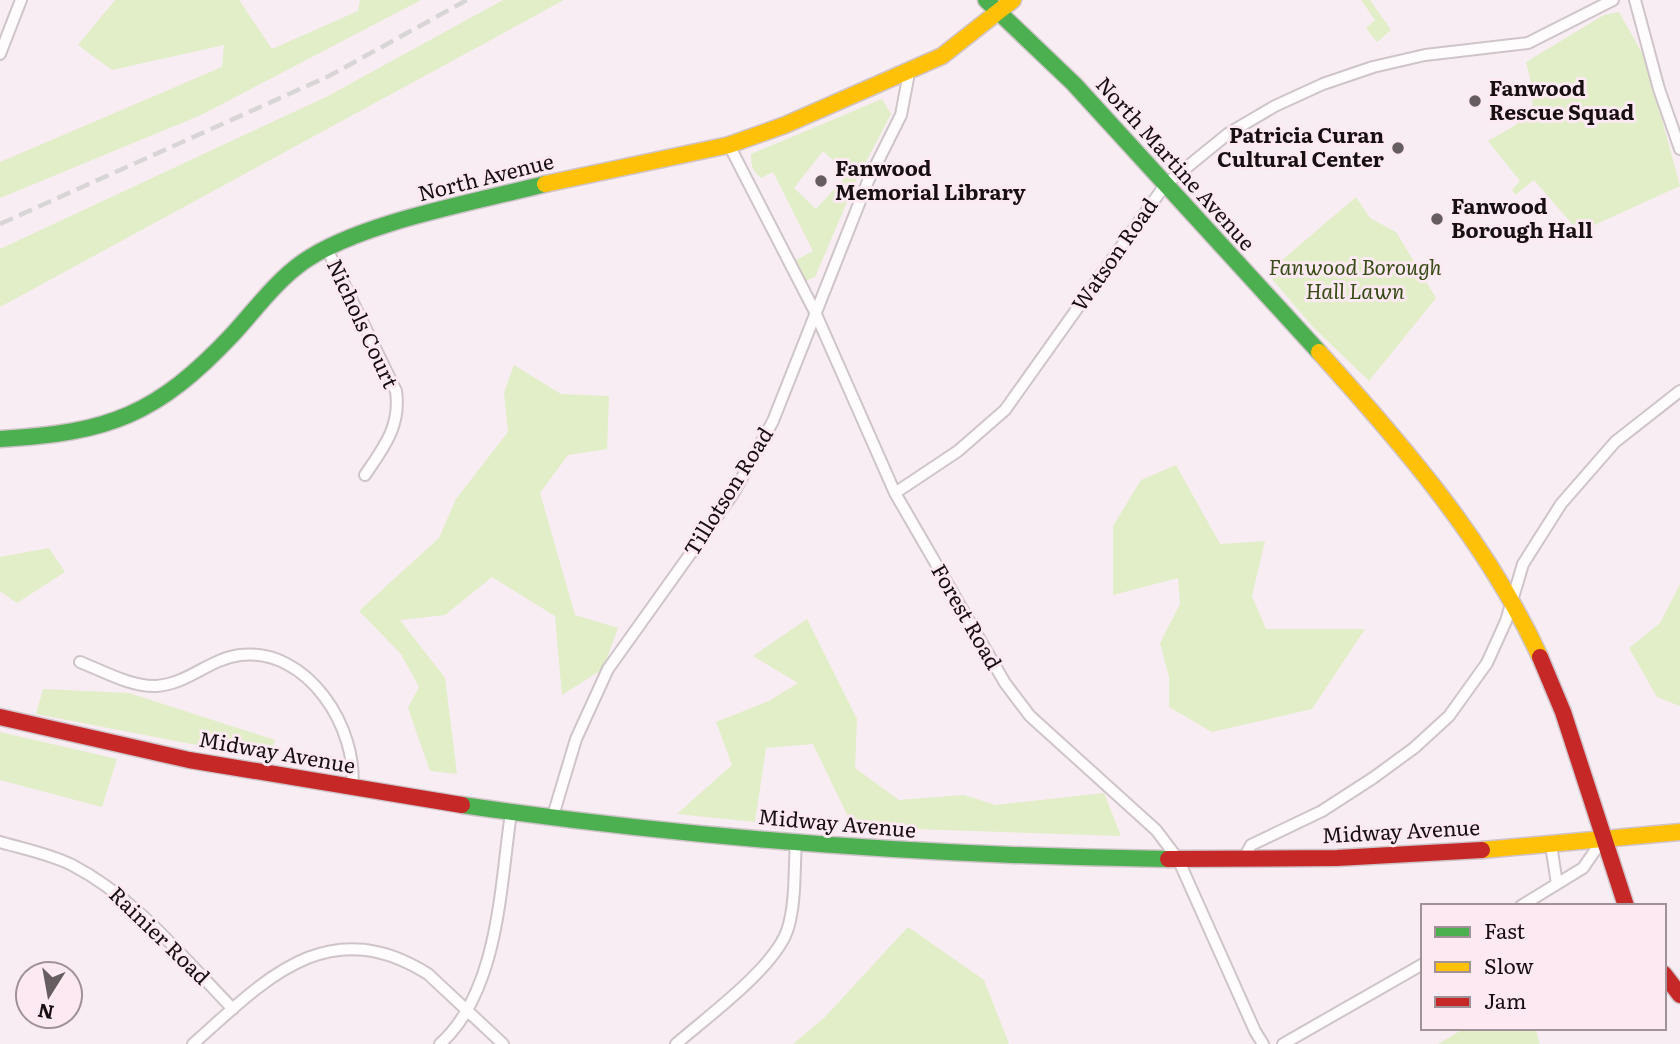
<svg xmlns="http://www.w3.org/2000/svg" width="1680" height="1044" font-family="Literata,serif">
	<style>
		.green { fill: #e1eec7; fill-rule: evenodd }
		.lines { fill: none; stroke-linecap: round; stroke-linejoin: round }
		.street-casing { stroke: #cfc4c9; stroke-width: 14 }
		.fast-casing { stroke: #cfc4c9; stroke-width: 19 }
		.slow-casing { stroke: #cfc4c9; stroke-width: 19 }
		.jam-casing { stroke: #cfc4c9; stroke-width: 19 }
		.street { stroke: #fefcfd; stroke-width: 10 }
		.fast { stroke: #4caf50; stroke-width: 16 }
		.slow { stroke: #ffc107; stroke-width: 16 }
		.jam { stroke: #c62828; stroke-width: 16 }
		.rail { stroke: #d8d5d6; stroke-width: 4.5; stroke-dasharray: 14 7; stroke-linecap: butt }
		.poi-dot { fill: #665d61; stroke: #fce9f1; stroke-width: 2.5 }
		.labels { text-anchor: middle; stroke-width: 6; stroke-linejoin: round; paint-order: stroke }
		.poi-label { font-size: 21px; font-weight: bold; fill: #180f13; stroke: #fce9f1; text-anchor: start }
		.street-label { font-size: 21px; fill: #180f13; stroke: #fce9f1 }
		.park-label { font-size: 21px; font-style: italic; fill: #384c17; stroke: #fce9f1 }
	</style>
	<rect width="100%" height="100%" fill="#f8edf2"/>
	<path class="green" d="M115 0H239L272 49 358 11 360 0H421L201 115 0 198V162L222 67 224 45 112 70 78 45Z
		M503 0H564L0 307V249L328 96Z
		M1361 0H1370L1391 30 1377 42 1366 28 1375 20Z
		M1619 12 1646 60 1680 186 1579 232 1534 180 1515 195 1512 190 1520 181 1488 141C1534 114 1540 117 1526 62L1604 15Z
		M882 99 891 114 856 181 815 277 805 281 796 260 813 251 773 172 761 178C752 171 751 164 751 154ZM823 151 848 174 816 209 794 188Z
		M1356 197 1370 218 1396 232 1436 298 1369 381 1313 327 1267 273Z
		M514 365 561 394 609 396 607 449 568 455 540 493 575 615 618 628 603 669 562 695 555 616 492 577 445 615 400 620 445 678 457 774 430 771 408 708 419 687 401 654 359 611 439 538 456 499 508 432 504 393Z
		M1176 465 1220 544 1265 541 1252 596 1266 629H1365L1312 709 1212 732 1169 707V677L1160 643 1180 604 1178 578 1113 595V526L1141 480Z
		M49 548 65 572 17 603 0 591V557Z
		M1680 584V706L1657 697 1629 648 1660 623Z
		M807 619 857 719 855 768 899 800 964 795 996 805 1104 793 1121 836 853 827 813 744 766 748 755 822 677 814 732 765 716 722 769 701 798 683 753 656Z
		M43 689 129 693 275 740 269 759 36 714Z
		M0 732 117 759 102 807 0 780Z
		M908 927 984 980 1009 1044H793L825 1017Z
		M1465 1028H1535L1540 1044H1438Z"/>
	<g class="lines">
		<defs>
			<path id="street" d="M1635 0 1659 89 1680 149
				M0 54 21 0
				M729 145 815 312 895 493 1005 683 1030 716 1156 830 1178 859 1255 1031 1263 1044
				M327 249 396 391C401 426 384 447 365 475
				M895 493 958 451 1005 410 1165 185 1229 133 1275 106 1323 84 1373 67 1425 55 1528 43 1613 0
				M80 662C103 671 131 687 156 686 188 684 209 659 240 655 308 647 359 729 352 789
				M552 819 576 739 608 669 733 494 773 421 868 181 901 115 909 73
				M0 842C24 849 50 854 72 865 136 898 183 958 233 1009
				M1551 845 1557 884
				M1243 860 1251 845 1322 811 1373 778 1414 748 1449 716 1487 663 1506 621 1523 564 1561 504 1615 442 1680 391
				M1521 906 1583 868 1601 842
				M193 1044C265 980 327 911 428 974L503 1044
				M440 1044C499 991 500 887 511 813
				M676 1044C707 1017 777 966 788 928 796 901 794 870 796 842
				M1283 1044 1423 964"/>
			<path id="fast" d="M986 0 1074 84 1319 352
				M0 439C109 433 157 415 233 334 255 310 276 281 303 262 360 222 476 202 545 184
				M462 805C695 839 932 856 1168 859"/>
			<path id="slow" d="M545 184 729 145 785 125 942 56 1013 0
				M1319 352C1402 444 1488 543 1540 657
				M1482 850 1680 832"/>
			<path id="jam" d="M1540 657 1563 712 1626 906
				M0 717 189 760 462 805
				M1168 859 1337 858 1482 850
				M1664 974 1680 995"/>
		</defs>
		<use href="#street" class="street-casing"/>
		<use href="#fast" class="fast-casing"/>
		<use href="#slow" class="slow-casing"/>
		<use href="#jam" class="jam-casing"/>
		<use href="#street" class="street"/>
		<use href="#fast" class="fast"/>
		<use href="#slow" class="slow"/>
		<use href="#jam" class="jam"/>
		<path class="rail" d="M0 224 329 76 467 0"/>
	</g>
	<g class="poi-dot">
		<circle cx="1475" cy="101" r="7"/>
		<circle cx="1398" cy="148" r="7"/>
		<circle cx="821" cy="181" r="7"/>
		<circle cx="1437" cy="219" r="7"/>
	</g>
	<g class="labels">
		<g class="poi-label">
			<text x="1489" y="96">Fanwood<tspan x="1489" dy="24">Rescue Squad</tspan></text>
			<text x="1384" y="143" text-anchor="end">Patricia Curan<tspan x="1384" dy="24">Cultural Center</tspan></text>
			<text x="835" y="176">Fanwood<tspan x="835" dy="24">Memorial Library</tspan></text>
			<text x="1451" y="214">Fanwood<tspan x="1451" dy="24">Borough Hall</tspan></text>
		</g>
		<g class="street-label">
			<text transform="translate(1175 164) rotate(48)" y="7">North Martine Avenue</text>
			<text transform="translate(486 178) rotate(-14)" y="7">North Avenue</text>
			<text transform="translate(1115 255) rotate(-55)" y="7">Watson Road</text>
			<text transform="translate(362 324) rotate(65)" y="7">Nichols Court</text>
			<text transform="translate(729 492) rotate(-58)" y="7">Tillotson Road</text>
			<text transform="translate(966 617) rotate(60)" y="7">Forest Road</text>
			<text transform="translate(277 753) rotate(10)" y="7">Midway Avenue</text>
			<text transform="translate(837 824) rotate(5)" y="7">Midway Avenue</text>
			<text transform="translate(1401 832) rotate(-3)" y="7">Midway Avenue</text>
			<text transform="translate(159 936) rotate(44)" y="7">Rainier Road</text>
		</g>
		<g class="park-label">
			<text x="1355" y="275">Fanwood Borough<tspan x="1355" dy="24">Hall Lawn</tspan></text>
		</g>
	</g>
	<rect x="1421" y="904" width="245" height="126" fill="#fce9f1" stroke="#a19298" stroke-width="2"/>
	<rect x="1435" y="927" width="35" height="10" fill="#4caf50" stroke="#a19298" stroke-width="2"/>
	<text x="1484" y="939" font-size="21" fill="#180f13">Fast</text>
	<rect x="1435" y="962" width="35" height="10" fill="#ffc107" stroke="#a19298" stroke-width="2"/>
	<text x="1484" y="974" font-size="21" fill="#180f13">Slow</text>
	<rect x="1435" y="997" width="35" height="10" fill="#c62828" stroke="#a19298" stroke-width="2"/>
	<text x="1484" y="1009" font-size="21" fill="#180f13">Jam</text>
	<g transform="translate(49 995) rotate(191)"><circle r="33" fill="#fce9f1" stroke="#a19298" stroke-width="2"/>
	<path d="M0-5L12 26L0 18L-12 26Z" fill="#665d61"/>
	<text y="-10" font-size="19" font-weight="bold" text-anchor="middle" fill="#180f13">N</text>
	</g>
</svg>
